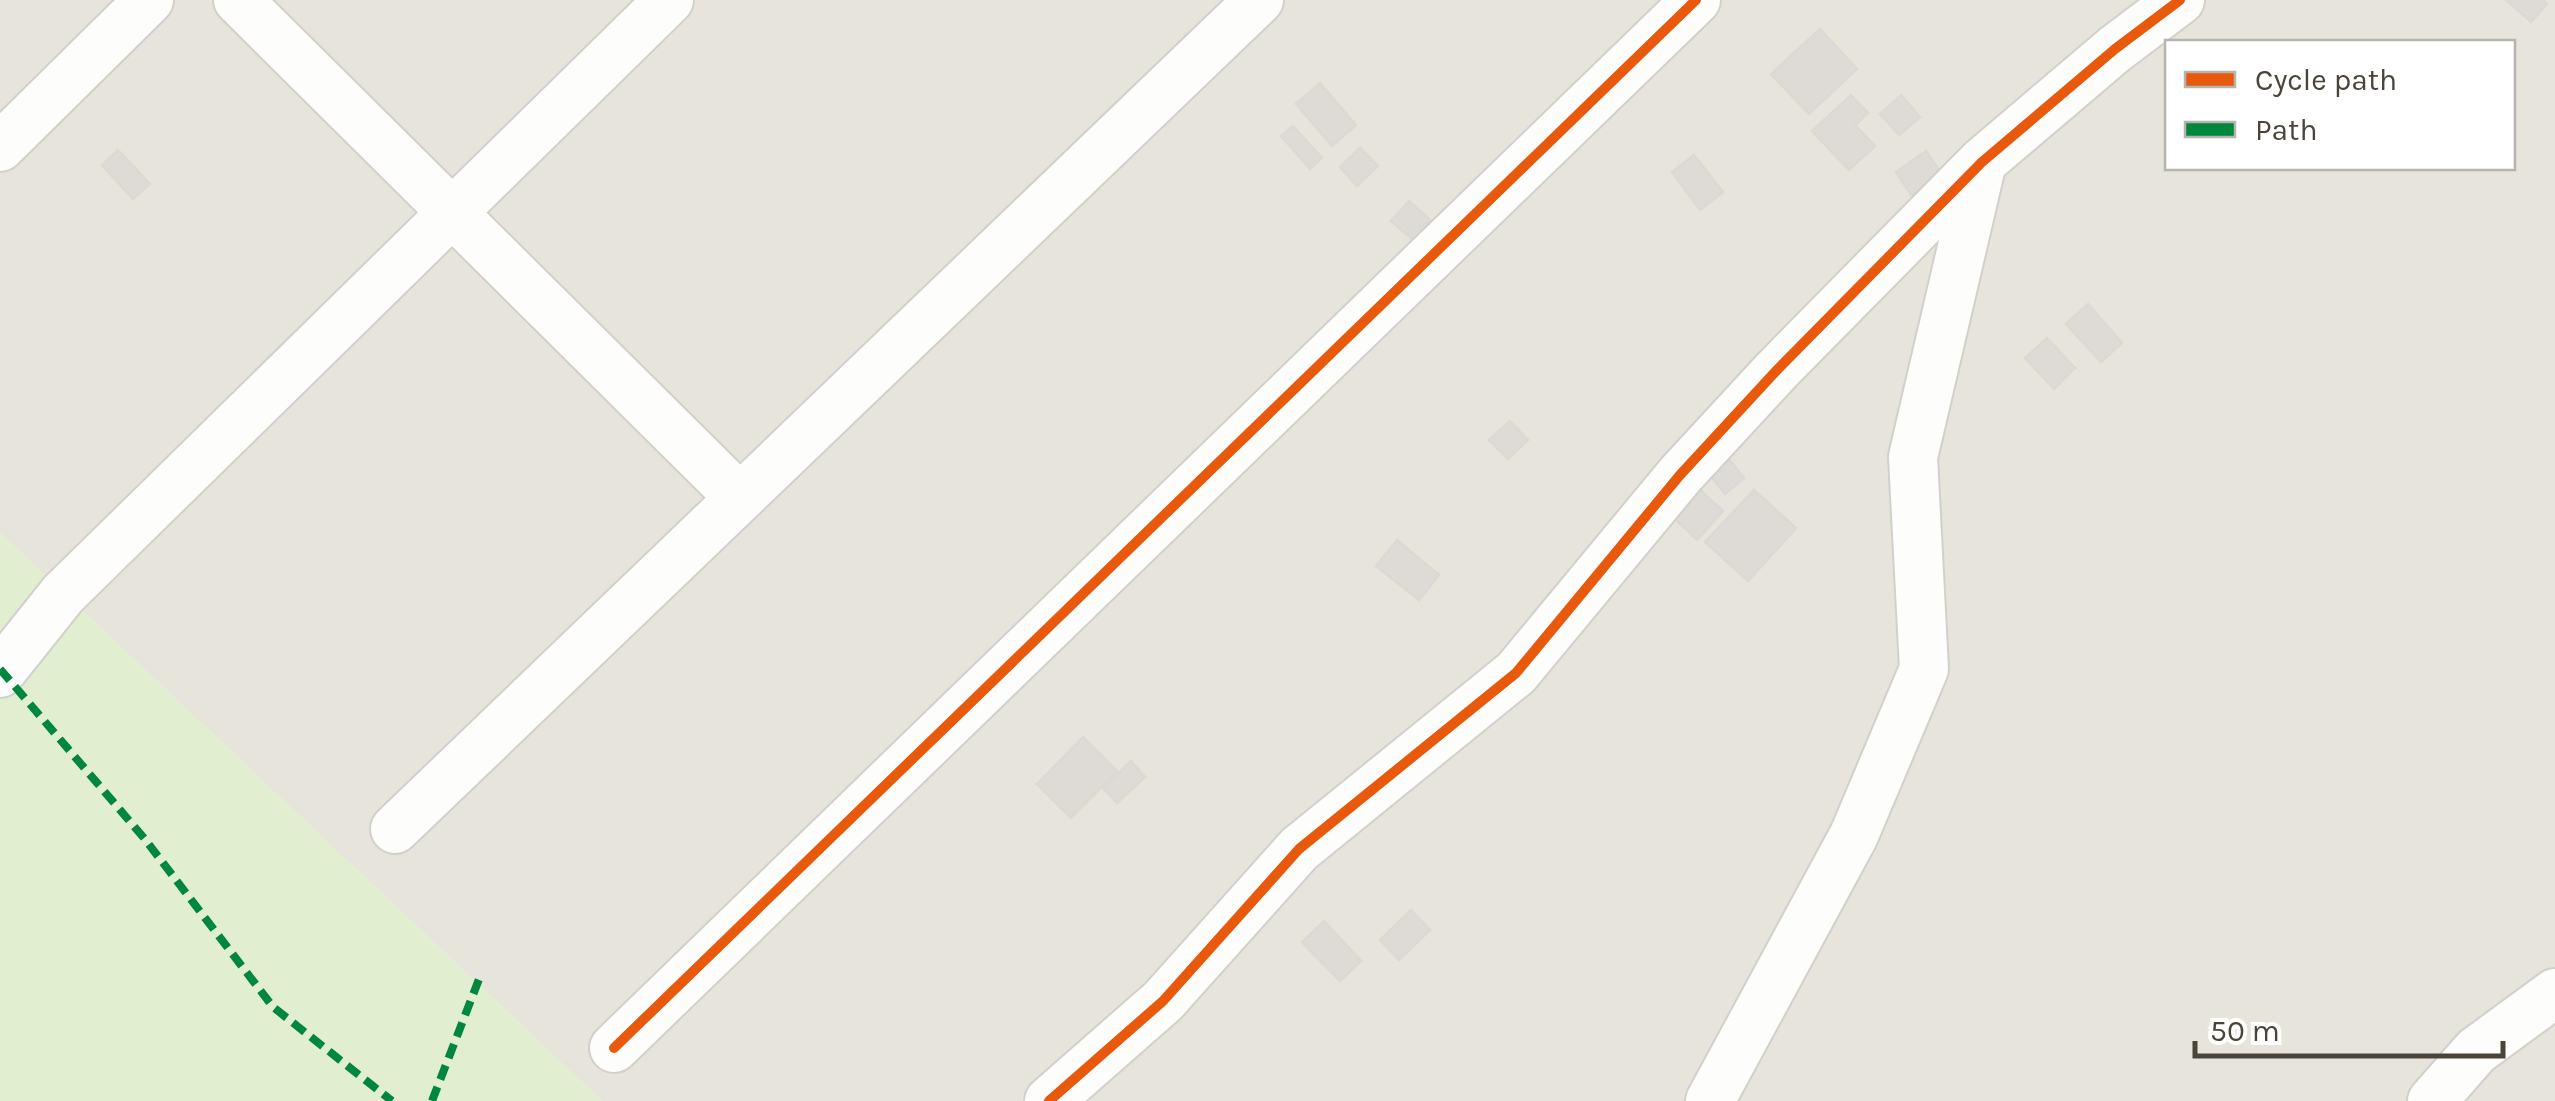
<svg xmlns="http://www.w3.org/2000/svg" width="2555" height="1101" font-family="Karla,sans-serif">
	<style>
		.residential { fill: #e7e4dc; fill-rule: evenodd }
		.green { fill: #e1eecf }
		.building { fill: #dedbd6; stroke: #dcd9d4; stroke-width: 2.5 }
		.lines { fill: none; stroke-linecap: round; stroke-linejoin: round }
		.minor-casing { stroke: #d2d0cb; stroke-width: 52 }
		.minor { stroke: #fdfdfc; stroke-width: 48 }
		.quiet { stroke: #00873e; stroke-width: 8; stroke-dasharray: 15 8; stroke-linecap: butt }
		.cycleway-casing { stroke: #fff; stroke-width: 16 }
		.cycleway { stroke: #e8590c; stroke-width: 10 }
	</style>
	<rect width="100%" height="100%" fill="#f4f2ee"/>
	<path class="residential" d="M0 0H2555V1101H602L0 533ZM2168 42H2512V168H2168Z"/>
	<path class="green" d="M0 533 602 1101H0Z"/>
	<path class="building" d="M2506 0H2543L2547 4 2531 22Z
		M1820 29 1857 69 1809 114 1771 74Z
		M1320 83 1356 125 1332 146 1296 104Z
		M1851 95 1868 113 1855 125 1875 146 1849 170 1812 131Z
		M1901 95 1920 117 1899 135 1880 114Z
		M1293 126 1322 158 1310 169 1281 136Z
		M1360 148 1378 166 1357 186 1340 167Z
		M118 150 150 184 133 199 102 165Z
		M1926 151 1942 175 1911 195 1896 172Z
		M1694 155 1723 192 1700 210 1672 172Z
		M1409 201 1430 220 1413 240 1391 221Z
		M2088 304 2122 343 2101 362 2066 324Z
		M2047 338 2075 368 2054 389 2025 358Z
		M1510 421 1528 440 1508 459 1489 440Z
		M1728 458 1744 478 1725 494 1709 474Z
		M1698 488 1723 511 1697 540 1672 516Z
		M1754 490 1796 528 1748 581 1705 542Z
		M1397 540 1439 575 1419 600 1376 566Z
		M1083 737 1117 771 1071 818 1037 784Z
		M1131 761 1145 777 1117 803 1103 788Z
		M1411 910 1430 930 1399 960 1380 940Z
		M1324 921 1361 961 1340 981 1302 942Z"/>
	<g class="lines">
		<defs>
			<path id="minor" d="M238 0 740 498
				M0 147 149 0
				M0 673 63 594 669 0
				M395 829 1259 0
				M614 1048 1696 0
				M1049 1101 1163 1001 1299 849 1516 673 1680 475 1777 370 1982 162 2115 49 2180 0
				M1710 1101 1854 835 1924 669 1913 457 1982 162
				M2432 1101 2476 1051 2555 993"/>
		</defs>
		<use href="#minor" class="minor-casing"/>
		<use href="#minor" class="minor"/>
		<path class="quiet" d="M0 669 144 838 273 1007 392 1101
			M432 1101 481 974"/>
		<defs>
			<path id="cycleway" d="M614 1048 1696 0
				M1049 1101 1163 1001 1299 849 1516 673 1680 475 1777 370 1982 162 2115 49 2180 0"/>
		</defs>
		<use href="#cycleway" class="cycleway-casing"/>
		<use href="#cycleway" class="cycleway"/>
	</g>
	<rect x="2165" y="40" width="350" height="130" fill="#ffffff" stroke="#b7b4b0" stroke-width="2.5"/>
	<rect x="2185" y="72" width="50" height="15" fill="#e8590c" stroke="#b7b4b0" stroke-width="2.5"/>
	<text x="2255" y="90" font-size="30" fill="#4b4439">Cycle path</text>
	<rect x="2185" y="122" width="50" height="15" fill="#00873e" stroke="#b7b4b0" stroke-width="2.5"/>
	<text x="2255" y="140" font-size="30" fill="#4b4439">Path</text>
	<path d="M2195 1041v15h308v-15" fill="none" stroke="#4b4439" stroke-width="5"/>
	<text x="2210" y="1041" font-size="30" fill="#4b4439" stroke="#ffffff" stroke-width="8" paint-order="stroke">50 m</text>
</svg>
